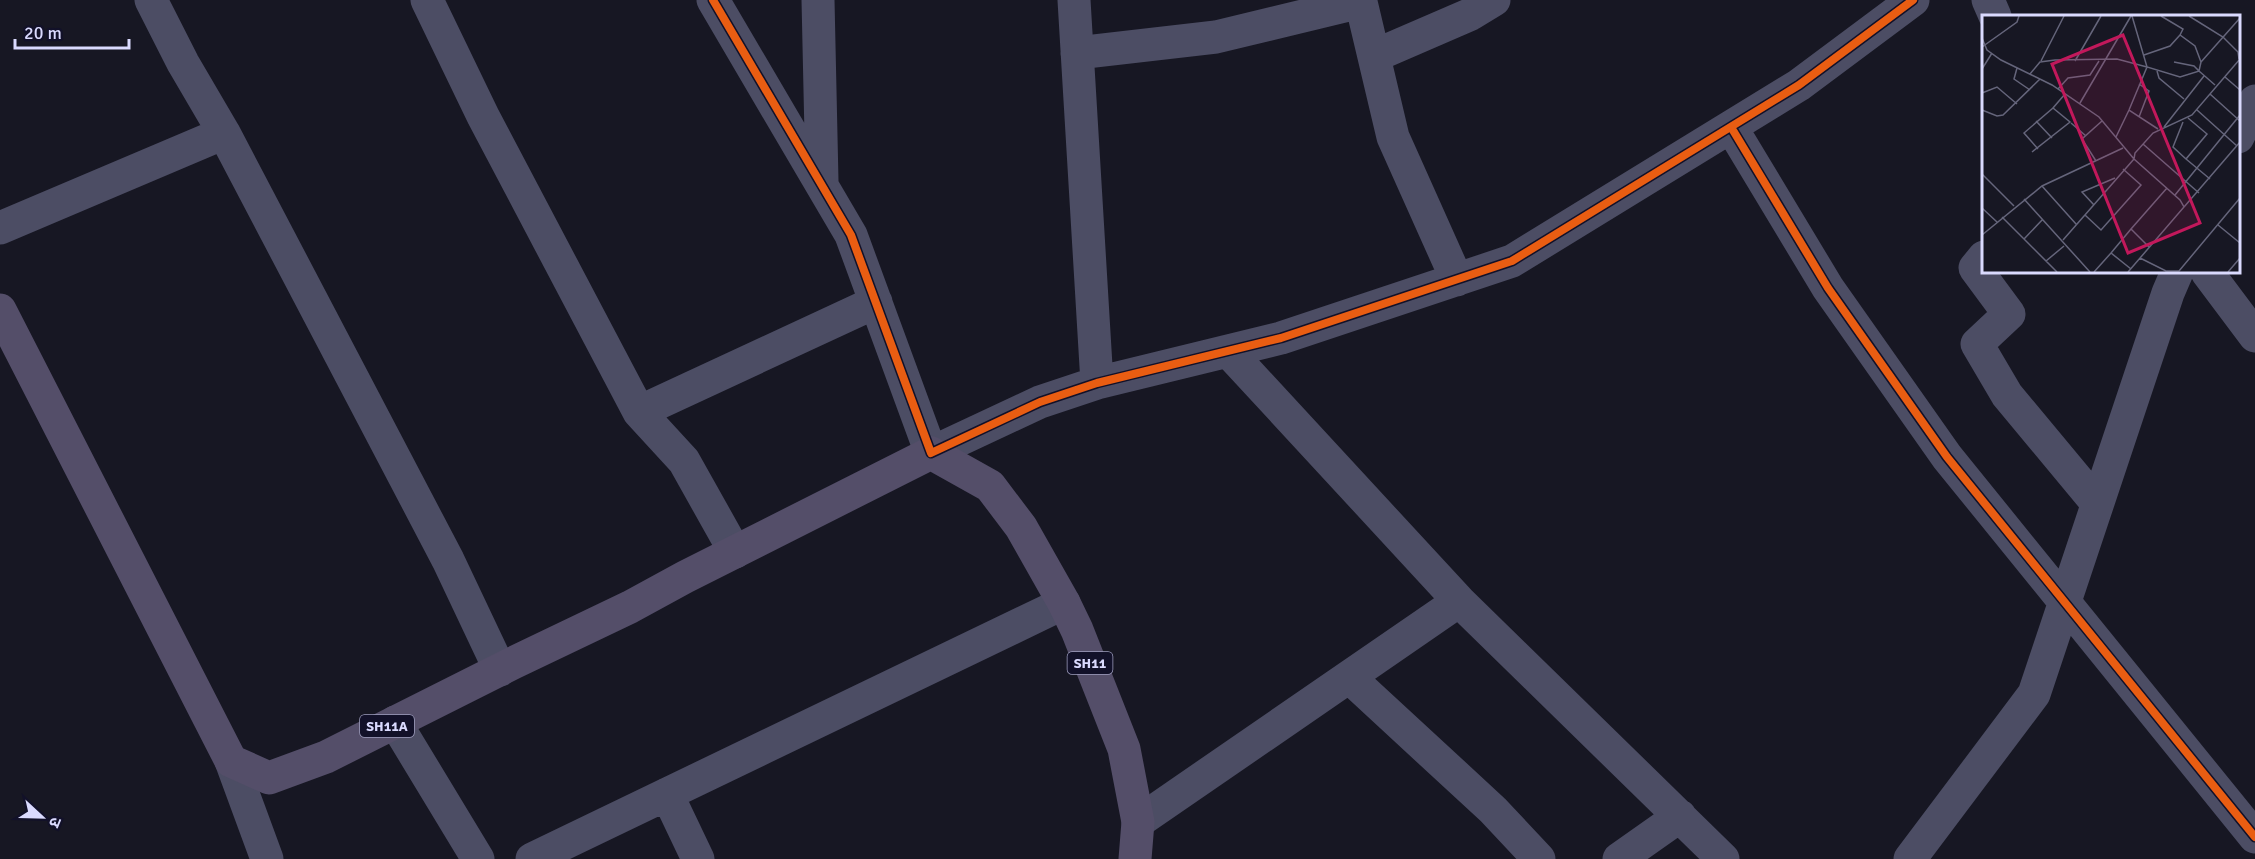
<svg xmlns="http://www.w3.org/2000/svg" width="2255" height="859" font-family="Signika,'Noto Sans Devanagari',sans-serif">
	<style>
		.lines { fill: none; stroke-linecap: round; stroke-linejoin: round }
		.minor { stroke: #4c4d64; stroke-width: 33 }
		.major { stroke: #544e69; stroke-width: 33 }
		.cycleway-casing { stroke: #121129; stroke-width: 11 }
		.cycleway { stroke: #e95d12; stroke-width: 8 }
		.labels { text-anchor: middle; stroke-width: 5; stroke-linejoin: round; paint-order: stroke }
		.shield { fill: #121129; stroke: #9e9ebe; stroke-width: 1.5 }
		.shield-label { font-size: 14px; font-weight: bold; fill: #dadafe }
		.inset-road { fill: none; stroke: #65657b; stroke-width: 1.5 }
		.view { fill: #c2185b; fill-opacity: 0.15; stroke: #c2185b; stroke-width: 3 }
		.inset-edge { fill: none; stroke: #dadafe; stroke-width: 3 }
	</style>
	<rect width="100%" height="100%" fill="#171723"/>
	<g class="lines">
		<path class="minor" d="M151 0 183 63 224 133
			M427 0 483 116 639 412 876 302
			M713 0 851 235 931 453 1040 402 1097 383 1281 338 1512 261 1799 85 1913 0
			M818 0 822 181
			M1074 0 1097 383
			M1988 0 1995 16
			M1077 53 1216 37 1361 2 1393 137 1457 280
			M1374 56 1471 14 1494 0
			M1731 127 1828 288 1947 457 2255 837
			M2238 137 2255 101
			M0 228 224 133 448 560 500 670
			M1984 257 1975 268 2009 314 1977 344 2007 395 2096 502
			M2207 272 2255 336
			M639 412 684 461 735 552
			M1459 601 1723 859
			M1349 677 1493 810 1539 859
			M395 722 478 859
			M231 761 267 859
			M667 794 698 859
			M1138 822 1459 601 1229 352
			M532 859 1064 603
			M1619 859 1680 816
			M1910 859 2034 694 2168 293 2177 272"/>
		<path class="major" d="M0 310 231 761 269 778 326 757 513 663 630 607 685 577 931 453 990 486 1021 527 1064 603 1077 630 1124 749 1138 822 1135 859"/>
		<defs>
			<path id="cycleway" d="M713 0 851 235 931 453 1040 402 1097 383 1281 338 1512 261 1799 85 1913 0
				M1731 127 1828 288 1947 457 2255 837"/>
		</defs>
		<use href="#cycleway" class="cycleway-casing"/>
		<use href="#cycleway" class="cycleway"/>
	</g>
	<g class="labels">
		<g class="shield">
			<rect x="1067.5" y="652" width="45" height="22" rx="4.5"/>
			<rect x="360" y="715" width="54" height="22" rx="4.5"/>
		</g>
		<g class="shield-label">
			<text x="1090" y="668">SH11</text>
			<text x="387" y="731">SH11A</text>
		</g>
	</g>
	<g transform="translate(1982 15)">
		<rect width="258" height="258" fill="#171723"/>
		<path class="inset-road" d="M150 1 165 52 198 62 217 56 233 70M179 1 201 14 198 20M207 1 241 22 256 37 257 44M0 23 5 35 19 45 70 70 117 102 152 144 81 225M0 32 35 7 37 1M162 40 188 31 198 20 213 31 219 47 217 56 212 51 192 47M59 46 82 1M93 46 119 1M219 47 258 3M35 53 32 64 48 75M0 54 10 38M175 56 177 63 202 84M48 59 58 47 73 45 135 44 165 52 147 95M243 62 258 75M76 74 86 63 108 60 117 46M0 78 15 72 35 89M228 79 258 106M98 88 149 1M0 95 15 101 21 100 58 64M215 95 255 131M157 102 167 76 157 69M206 103 225 119 204 144 228 164M54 106 70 123M201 107 191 132 204 144M89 108 104 121M182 112 222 61M134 122 147 95 176 114M161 129 217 178M56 134 42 118 71 93M50 137 88 107 71 93 83 79M114 146 100 124 120 106M0 159 32 191M60 171 94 209M193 180 258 100M42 184 108 257M112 190 100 177 133 163M202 192 258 127M0 193 15 207M103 200 119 215 159 170 141 154M20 202 75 257M236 210 258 228M0 220 60 171 141 133M42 224 61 204M167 232 149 214 185 173M129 238 149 214M158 243 184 256H197L258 183M64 246 82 231M112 257 129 238 149 254M146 257 202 192 198 185 152 144 153 138 171 118 210 100 258 44M246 257 258 243"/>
		<path class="view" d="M141 20 218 208 146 238 70 49Z"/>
		<rect width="258" height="258" class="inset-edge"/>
	</g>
	<g transform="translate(42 817) rotate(112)" stroke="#121129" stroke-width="4.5" paint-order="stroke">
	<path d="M0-4.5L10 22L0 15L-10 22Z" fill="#dadafe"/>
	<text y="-9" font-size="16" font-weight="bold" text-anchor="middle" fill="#dadafe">उ</text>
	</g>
	<path d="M15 39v9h114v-9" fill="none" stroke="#dadafe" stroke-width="3"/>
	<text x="24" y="39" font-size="18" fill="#dadafe" stroke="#121129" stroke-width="4.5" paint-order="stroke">20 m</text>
</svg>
